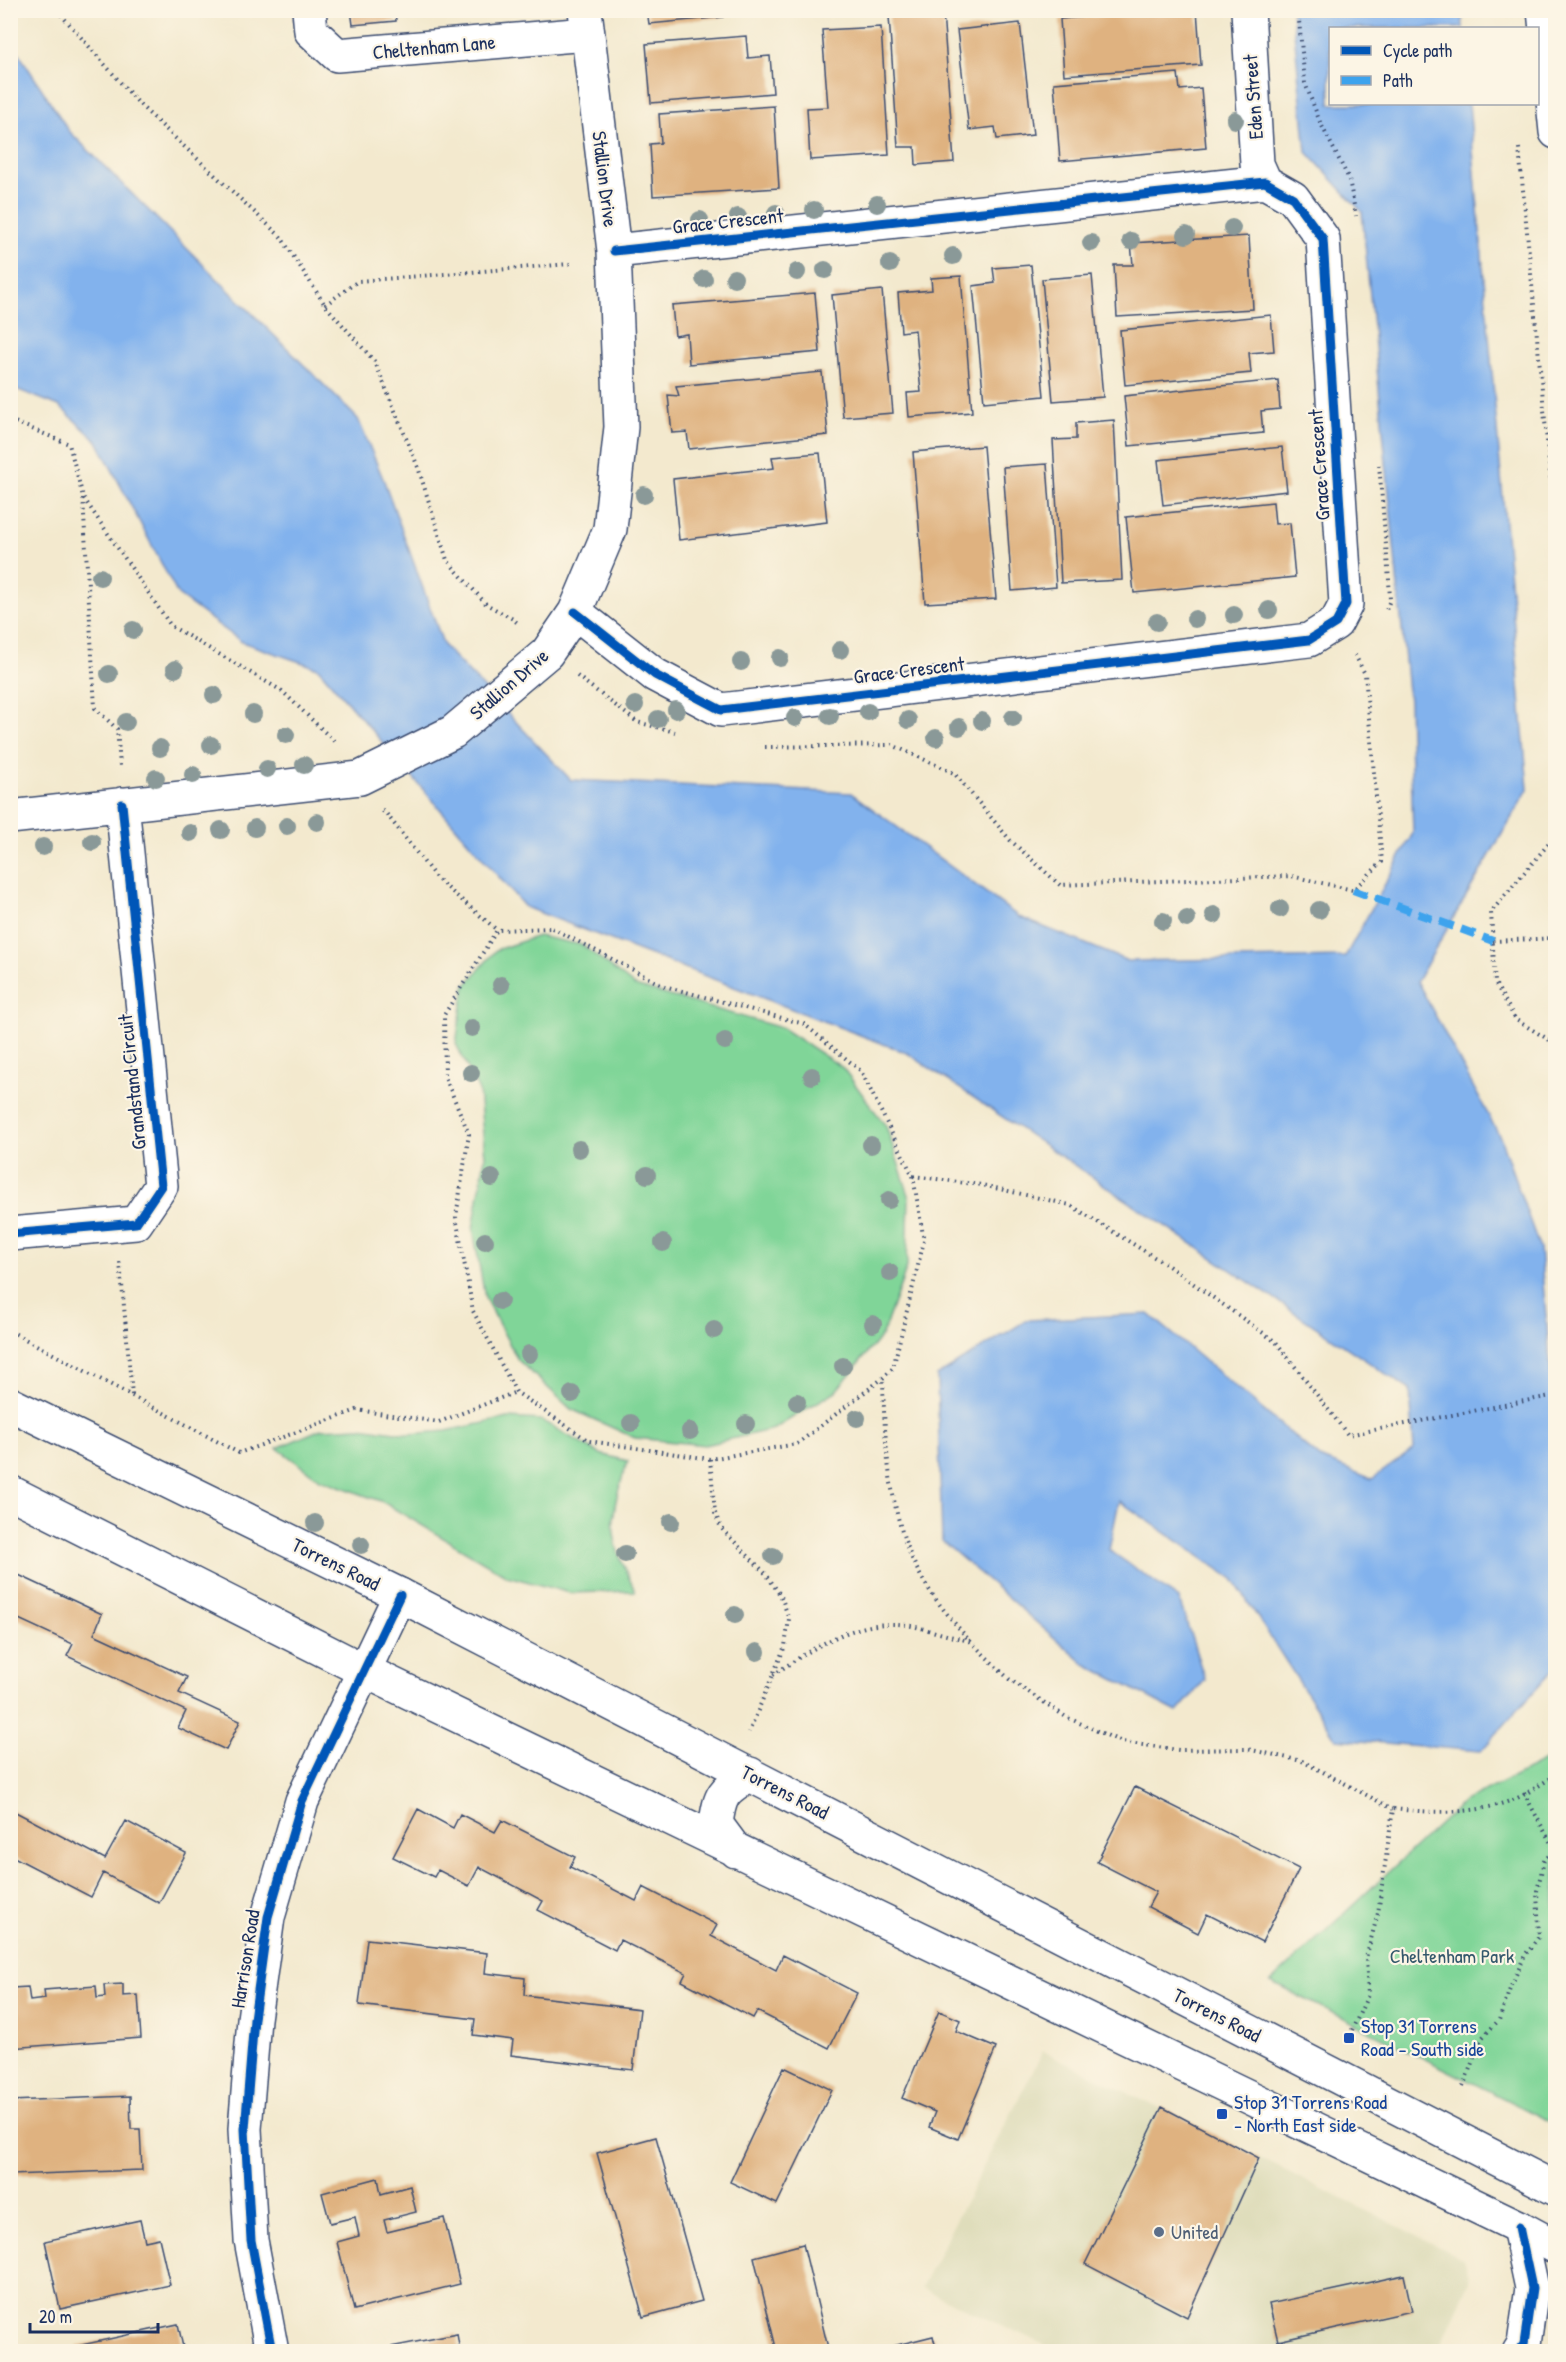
<svg xmlns="http://www.w3.org/2000/svg" width="1566" height="2362" font-family="'Patrick Hand',sans-serif">
	<style>
		.built { fill: #dfddbb }
		.green { fill: #80d598; stroke: #4e827b; stroke-width: 1.5 }
		.water { fill: #82b2ed; stroke: #4e70a6; stroke-width: 1.5 }
		.building { fill: #dfb280 }
		.lines { fill: none; stroke-linecap: round; stroke-linejoin: round }
		.minor-casing { stroke: #3b4b6f; stroke-width: 36 }
		.secondary-casing { stroke: #3b4b6f; stroke-width: 36 }
		.path { stroke: #3b4b6f; stroke-width: 4; stroke-dasharray: 1.5 4.5; stroke-linecap: butt }
		.minor { stroke: #fff; stroke-width: 33 }
		.secondary { stroke: #fff; stroke-width: 33 }
		.quiet { stroke: #3da3ed; stroke-width: 8; stroke-dasharray: 15 8; stroke-linecap: butt }
		.cycleway-casing { stroke: #fcf5e5; stroke-width: 13 }
		.cycleway { stroke: #0057b8; stroke-width: 9 }
		.tree { fill: #8a9998 }
		.transit-dot { fill: #1a4fb4; stroke: #fcf5e5; stroke-width: 2 }
		.service-dot { fill: #5c6f8a; stroke: #fcf5e5; stroke-width: 2 }
		.labels { text-anchor: middle; stroke-width: 4.5; stroke-linejoin: round; paint-order: stroke }
		.street-label { font-size: 20px; fill: #1b2f5e; stroke: #fcf5e5 }
		.park-label { font-size: 20px; fill: #34586c; stroke: #fcf5e5 }
		.transit-label { font-size: 20px; fill: #164399; stroke: #fcf5e5; text-anchor: start }
		.service-label { font-size: 20px; fill: #4e5e75; stroke: #fcf5e5; text-anchor: start }
	</style>
	<rect width="100%" height="100%" fill="#fcf5e5"/>
	<filter id="ink" filterUnits="userSpaceOnUse"><feTurbulence type="fractalNoise" baseFrequency=".0167" numOctaves="2"/><feDisplacementMap in="SourceGraphic" scale="12" xChannelSelector="R" yChannelSelector="G"/><feConvolveMatrix kernelMatrix="1 2 1 2 8 2 1 2 1" color-interpolation-filters="sRGB"/></filter>
	<filter id="wash" filterUnits="userSpaceOnUse"><feTurbulence type="fractalNoise" baseFrequency=".008" numOctaves="4" result="noise"/><feDisplacementMap in="SourceGraphic" scale="24" xChannelSelector="R" yChannelSelector="G"/><feGaussianBlur stdDeviation="1.35" result="paint"/><feColorMatrix in="noise" values="0 0 0 0 0 0 0 0 0 0 0 0 0 0 0 0 0 1.4 0 .05"/><feComposite in="paint" operator="in"/></filter>
	<g filter="url(#wash)">
		<rect width="100%" height="100%" fill="#f3e9ce"/>
		<path class="built" d="M1043 2051 1464 2259 1470 2280 1438 2352 1058 2351 921 2288Z"/>
		<path class="green" d="M538 936 582 945 635 986 782 1028 843 1068 886 1126 909 1195 907 1267 882 1335 836 1391 774 1429 705 1445 635 1438 571 1409 518 1360 485 1298 473 1229 485 1157 479 1091 456 1044 465 986 496 950Z
			M508 1418 541 1420 600 1454 628 1461C618 1489 608 1518 617 1548 621 1563 629 1577 635 1591L570 1593 507 1576 383 1502 320 1479 277 1448 321 1429 360 1427 409 1434 446 1431Z
			M1555 1756V2124L1271 1982 1462 1803Z"/>
		<path class="water" d="M1292 11H1462L1463 28H1330V104H1469L1528 789 1417 981 1500 1137 1540 1249 1556 1429 1555 1668 1481 1751 1336 1739 1233 1579 1119 1501 1109 1550 1179 1599 1205 1680 1177 1712 1085 1664 942 1541 937 1376 1027 1320 1149 1314 1320 1458 1372 1479 1414 1449 1410 1390 907 1053 525 907 318 668 242 642 178 595 97 441 59 406 11 387 10 40 69 131 358 419 384 481 444 646 571 780 851 793 1019 917 1128 961 1345 957 1413 833 1409 702 1362 212 1306 151Z"/>
		<g id="blocks">
			<path class="building" d="M351 10H395L396 21 353 25Z
				M647 10H723V17L649 24Z
				M1178 10H1197L1201 65 1064 75 1060 19Z
				M943 12 954 162 916 165 915 147H898L889 16Z
				M1020 23 1033 135 997 139 995 127 969 130 957 30Z
				M881 27 889 155 810 160 807 108 828 107 822 30Z
				M746 36 748 58 770 56 773 93 651 103 646 44Z
				M1178 73 1180 90 1201 88 1206 148 1060 161 1054 83Z
				M774 106 779 188 653 196 650 144 661 143 659 114Z
				M1249 236 1253 309 1117 317 1114 265H1133L1131 243Z
				M1031 265 1044 396 984 402 973 286 995 283 993 268Z
				M1092 275 1103 397 1053 401 1042 279Z
				M961 276 972 412 909 417 907 393 921 392 915 330 901 332 898 293 932 290 931 278Z
				M882 290 893 413 843 417 832 295Z
				M815 293 820 352 689 364 687 334 675 336 672 305Z
				M1271 315 1274 351 1249 353 1251 373 1125 385 1120 330Z
				M822 372 828 435 689 449 687 432 672 433 668 395 679 396 676 386Z
				M1278 380 1280 409 1261 411 1263 433 1129 446 1124 396Z
				M1114 420 1122 580 1061 583 1053 440 1076 439V423Z
				M983 446 996 599 925 603 913 452Z
				M1282 447 1287 491 1163 505 1158 460Z
				M820 453 827 522 679 540 673 479 774 468 772 457Z
				M1047 464 1056 587 1012 591 1003 467Z
				M1273 502 1275 524 1290 523 1295 577 1134 593 1126 517Z
				M10 1571 102 1614 94 1634 187 1677 179 1693 240 1721 226 1750 178 1728 186 1711 67 1656 73 1644 10 1615Z
				M1135 1787 1299 1869 1262 1942 1207 1914 1198 1933 1148 1907 1156 1892 1097 1862Z
				M10 1809 105 1859 126 1821 186 1853 159 1903 103 1873 91 1897 10 1855Z
				M418 1809 453 1828 460 1814 495 1832 502 1820 575 1857 570 1867 636 1901 643 1887 717 1925 711 1936 776 1970 783 1955 857 1993 829 2048 757 2011 753 2018 682 1981 686 1973 620 1940 615 1950 538 1910 543 1901 479 1867 469 1886 438 1870 434 1877 393 1857Z
				M367 1939 487 1953 485 1973 525 1978 524 1995 640 2009 633 2070 511 2055 513 2040 473 2035 475 2019 359 2005Z
				M123 1984V1996L138 1995 141 2038 10 2048V1996H13L12 1988 28 1987 30 2001 45 1999 44 1990 96 1986 97 1998 105 1997 104 1985Z
				M939 2011 960 2020 956 2031 996 2048 958 2139 929 2127 935 2112 902 2098Z
				M784 2067 832 2090 777 2204 730 2182Z
				M130 2096 131 2129H140L142 2170 10 2175V2101Z
				M1162 2107 1259 2158 1187 2317 1085 2264Z
				M656 2137 702 2301 643 2317 597 2153Z
				M378 2178 381 2194 410 2186 416 2212 384 2220 387 2232 444 2218 460 2284 354 2310 337 2242 359 2236 355 2217 330 2223 322 2193Z
				M140 2220 145 2241 159 2238 170 2285 60 2309 45 2241Z
				M803 2244 829 2352H777L754 2257Z
				M1404 2275 1412 2311 1278 2341 1269 2304Z
				M178 2324 184 2352H79L77 2346Z
				M457 2334 460 2352H385V2348Z
				M933 2336 937 2352H873V2351Z"/>
		</g>
	</g>
	<g filter="url(#ink)">
		<use href="#blocks" fill-opacity="0" stroke="#3b4b6f" stroke-width="1.5"/>
		<g class="lines">
			<defs>
				<path id="minor" d="M309 10 311 31 337 55 587 34
					M1248 10 1257 164 1265 182
					M575 612 655 675 721 710 1309 640 1336 623 1346 604 1323 239 1293 198 1265 182 614 251
					M10 817 360 778 453 732 547 653 575 612 610 529 621 427 614 251 585 10
					M10 1234 136 1223 161 1186 122 804
					M1519 2227 1532 2288 1524 2344 1519 2352
					M272 2352 251 2240 245 2129 254 2019 268 1917 302 1801 400 1595"/>
				<path id="secondary" d="M1544 10 1556 132
					M10 1404 400 1595 1556 2189
					M10 1492 363 1670 1519 2227 1556 2247
					M736 1851 716 1824C720 1792 724 1791 750 1774"/>
			</defs>
			<use href="#minor" class="minor-casing"/>
			<use href="#secondary" class="secondary-casing"/>
			<path class="path" d="M57 10 142 107 281 237 325 305 375 362 418 467 447 560 486 604 513 619 520 625
				M1298 10 1305 83 1320 122 1349 179 1356 216
				M1519 148 1556 536
				M325 305 358 281 570 264
				M10 420 69 444 83 497 171 626 282 691 334 741
				M1379 465 1389 580 1390 600 1386 610
				M83 498 95 708 117 729 120 766
				M577 676 637 722 675 732
				M765 747 892 745 954 773 1010 840 1060 885 1291 876 1353 890 1382 862 1365 674 1355 655
				M382 811 385 812 437 879 497 930
				M1556 835 1491 912 1495 983 1516 1020 1556 1044
				M552 928 664 986 804 1024 861 1071 913 1176 924 1241 893 1368 883 1378 797 1444 710 1459 589 1441 516 1392 473 1311 456 1217 469 1134 445 1077 444 1015 497 930Z
				M1493 941 1556 938
				M913 1176 982 1185 1070 1205 1167 1265 1276 1342 1348 1435 1556 1395
				M120 1262 132 1395
				M10 1331 239 1453 357 1410 439 1422 516 1392
				M710 1459 715 1513 721 1528 766 1574 781 1596 789 1619 785 1646 749 1732
				M970 1641 1009 1679 1066 1717 1122 1742 1179 1750 1247 1749 1302 1761 1393 1809
				M773 1675C810 1650 850 1622 897 1624 916 1625 950 1637 970 1641 950 1618 930 1595 916 1567 889 1514 884 1437 883 1378
				M1524 1793 1554 1849
				M1352 2030 1368 1995 1366 1958 1378 1913 1393 1809C1435 1813 1475 1815 1515 1799 1529 1793 1542 1783 1556 1775
				M1463 2087 1481 2039 1499 2020 1511 1986 1525 1955 1539 1936 1537 1891 1544 1861 1556 1848"/>
			<use href="#minor" class="minor"/>
			<use href="#secondary" class="secondary"/>
			<path class="quiet" d="M1353 890 1493 941"/>
			<defs>
				<path id="cycleway" d="M575 612 655 675 721 710 1309 640 1336 623 1346 604 1323 239 1293 198 1265 182 614 251
					M10 1234 136 1223 161 1186 122 804
					M1519 2227 1532 2288 1524 2344 1519 2352
					M272 2352 251 2240 245 2129 254 2019 268 1917 302 1801 400 1595"/>
			</defs>
			<use href="#cycleway" class="cycleway-casing"/>
			<use href="#cycleway" class="cycleway"/>
		</g>
		<g class="tree">
			<circle cx="1235" cy="120" r="9"/>
			<circle cx="877" cy="204" r="9"/>
			<circle cx="814" cy="210" r="9"/>
			<circle cx="776" cy="213" r="9"/>
			<circle cx="738" cy="217" r="9"/>
			<circle cx="700" cy="220" r="9"/>
			<circle cx="1232" cy="228" r="9"/>
			<circle cx="1186" cy="235" r="9"/>
			<circle cx="1131" cy="241" r="9"/>
			<circle cx="1091" cy="243" r="9"/>
			<circle cx="953" cy="256" r="9"/>
			<circle cx="890" cy="264" r="9"/>
			<circle cx="825" cy="270" r="9"/>
			<circle cx="797" cy="272" r="9"/>
			<circle cx="734" cy="278" r="9"/>
			<circle cx="704" cy="279" r="9"/>
			<circle cx="644" cy="495" r="9"/>
			<circle cx="100" cy="577" r="9"/>
			<circle cx="1269" cy="610" r="9"/>
			<circle cx="1234" cy="615" r="9"/>
			<circle cx="1195" cy="619" r="9"/>
			<circle cx="1157" cy="622" r="9"/>
			<circle cx="133" cy="630" r="9"/>
			<circle cx="840" cy="650" r="9"/>
			<circle cx="780" cy="658" r="9"/>
			<circle cx="741" cy="662" r="9"/>
			<circle cx="175" cy="669" r="9"/>
			<circle cx="109" cy="674" r="9"/>
			<circle cx="214" cy="695" r="9"/>
			<circle cx="635" cy="705" r="9"/>
			<circle cx="676" cy="710" r="9"/>
			<circle cx="868" cy="712" r="9"/>
			<circle cx="253" cy="714" r="9"/>
			<circle cx="830" cy="716" r="9"/>
			<circle cx="795" cy="718" r="9"/>
			<circle cx="1013" cy="718" r="9"/>
			<circle cx="658" cy="719" r="9"/>
			<circle cx="908" cy="720" r="9"/>
			<circle cx="982" cy="721" r="9"/>
			<circle cx="126" cy="722" r="9"/>
			<circle cx="959" cy="727" r="9"/>
			<circle cx="286" cy="735" r="9"/>
			<circle cx="936" cy="738" r="9"/>
			<circle cx="211" cy="745" r="9"/>
			<circle cx="160" cy="748" r="9"/>
			<circle cx="304" cy="765" r="9"/>
			<circle cx="267" cy="769" r="9"/>
			<circle cx="193" cy="775" r="9"/>
			<circle cx="156" cy="778" r="9"/>
			<circle cx="317" cy="822" r="9"/>
			<circle cx="287" cy="826" r="9"/>
			<circle cx="255" cy="828" r="9"/>
			<circle cx="221" cy="830" r="9"/>
			<circle cx="190" cy="833" r="9"/>
			<circle cx="92" cy="842" r="9"/>
			<circle cx="43" cy="847" r="9"/>
			<circle cx="1280" cy="909" r="9"/>
			<circle cx="1319" cy="910" r="9"/>
			<circle cx="1214" cy="915" r="9"/>
			<circle cx="1187" cy="919" r="9"/>
			<circle cx="1163" cy="921" r="9"/>
			<circle cx="501" cy="985" r="9"/>
			<circle cx="472" cy="1028" r="9"/>
			<circle cx="725" cy="1041" r="9"/>
			<circle cx="471" cy="1073" r="9"/>
			<circle cx="812" cy="1076" r="9"/>
			<circle cx="871" cy="1145" r="9"/>
			<circle cx="579" cy="1149" r="9"/>
			<circle cx="647" cy="1175" r="9"/>
			<circle cx="492" cy="1178" r="9"/>
			<circle cx="889" cy="1200" r="9"/>
			<circle cx="485" cy="1241" r="9"/>
			<circle cx="663" cy="1243" r="9"/>
			<circle cx="890" cy="1273" r="9"/>
			<circle cx="500" cy="1301" r="9"/>
			<circle cx="873" cy="1324" r="9"/>
			<circle cx="714" cy="1330" r="9"/>
			<circle cx="529" cy="1354" r="9"/>
			<circle cx="843" cy="1366" r="9"/>
			<circle cx="572" cy="1394" r="9"/>
			<circle cx="797" cy="1402" r="9"/>
			<circle cx="857" cy="1418" r="9"/>
			<circle cx="631" cy="1423" r="9"/>
			<circle cx="746" cy="1424" r="9"/>
			<circle cx="690" cy="1431" r="9"/>
			<circle cx="671" cy="1522" r="9"/>
			<circle cx="315" cy="1523" r="9"/>
			<circle cx="361" cy="1545" r="9"/>
			<circle cx="625" cy="1554" r="9"/>
			<circle cx="773" cy="1556" r="9"/>
			<circle cx="735" cy="1615" r="9"/>
			<circle cx="757" cy="1652" r="9"/>
		</g>
	</g>
	<g class="transit-dot">
		<rect x="1343" y="2032" width="12" height="12" rx="3"/>
		<rect x="1216" y="2108" width="12" height="12" rx="3"/>
	</g>
	<circle class="service-dot" cx="1159" cy="2232" r="6"/>
	<g class="labels">
		<g class="street-label">
			<text transform="translate(434 47) rotate(-5)" y="7">Cheltenham Lane</text>
			<text transform="translate(1253 97) rotate(-94)" y="7">Eden Street</text>
			<text transform="translate(605 179) rotate(83)" y="7">Stallion Drive</text>
			<text transform="translate(728 221) rotate(-6)" y="7">Grace Crescent</text>
			<text transform="translate(1319 465) rotate(-94)" y="7">Grace Crescent</text>
			<text transform="translate(909 670) rotate(-7)" y="7">Grace Crescent</text>
			<text transform="translate(509 684) rotate(-41)" y="7">Stallion Drive</text>
			<text transform="translate(132 1082) rotate(-96)" y="7">Grandstand Circuit</text>
			<text transform="translate(336 1564) rotate(26)" y="7">Torrens Road</text>
			<text transform="translate(785 1792) rotate(27)" y="7">Torrens Road</text>
			<text transform="translate(245 1959) rotate(-81)" y="7">Harrison Road</text>
			<text transform="translate(1217 2015) rotate(27)" y="7">Torrens Road</text>
		</g>
		<g class="park-label">
			<text x="1452" y="1963">Cheltenham Park</text>
		</g>
		<g class="transit-label">
			<text x="1361" y="2033">Stop 31 Torrens<tspan x="1361" dy="23">Road - South side</tspan></text>
			<text x="1234" y="2109">Stop 31 Torrens Road<tspan x="1234" dy="23">- North East side</tspan></text>
		</g>
		<g class="service-label">
			<text x="1171" y="2239">United</text>
		</g>
	</g>
	<rect width="1566" height="2362" fill="none" stroke="#fcf5e5" stroke-width="36"/>
	<rect x="1329" y="27" width="210" height="78" fill="#fcf5e5" stroke="#a2a6af" stroke-width="1.5"/>
	<rect x="1341" y="46" width="30" height="9" fill="#0057b8" stroke="#a2a6af" stroke-width="1.5"/>
	<text x="1383" y="57" font-size="18" fill="#1b2f5e">Cycle path</text>
	<rect x="1341" y="76" width="30" height="9" fill="#3da3ed" stroke="#a2a6af" stroke-width="1.5"/>
	<text x="1383" y="87" font-size="18" fill="#1b2f5e">Path</text>
	<path d="M30 2323v9h128v-9" fill="none" stroke="#1b2f5e" stroke-width="3"/>
	<text x="39" y="2323" font-size="18" fill="#1b2f5e" stroke="#fcf5e5" stroke-width="4.5" paint-order="stroke">20 m</text>
</svg>
